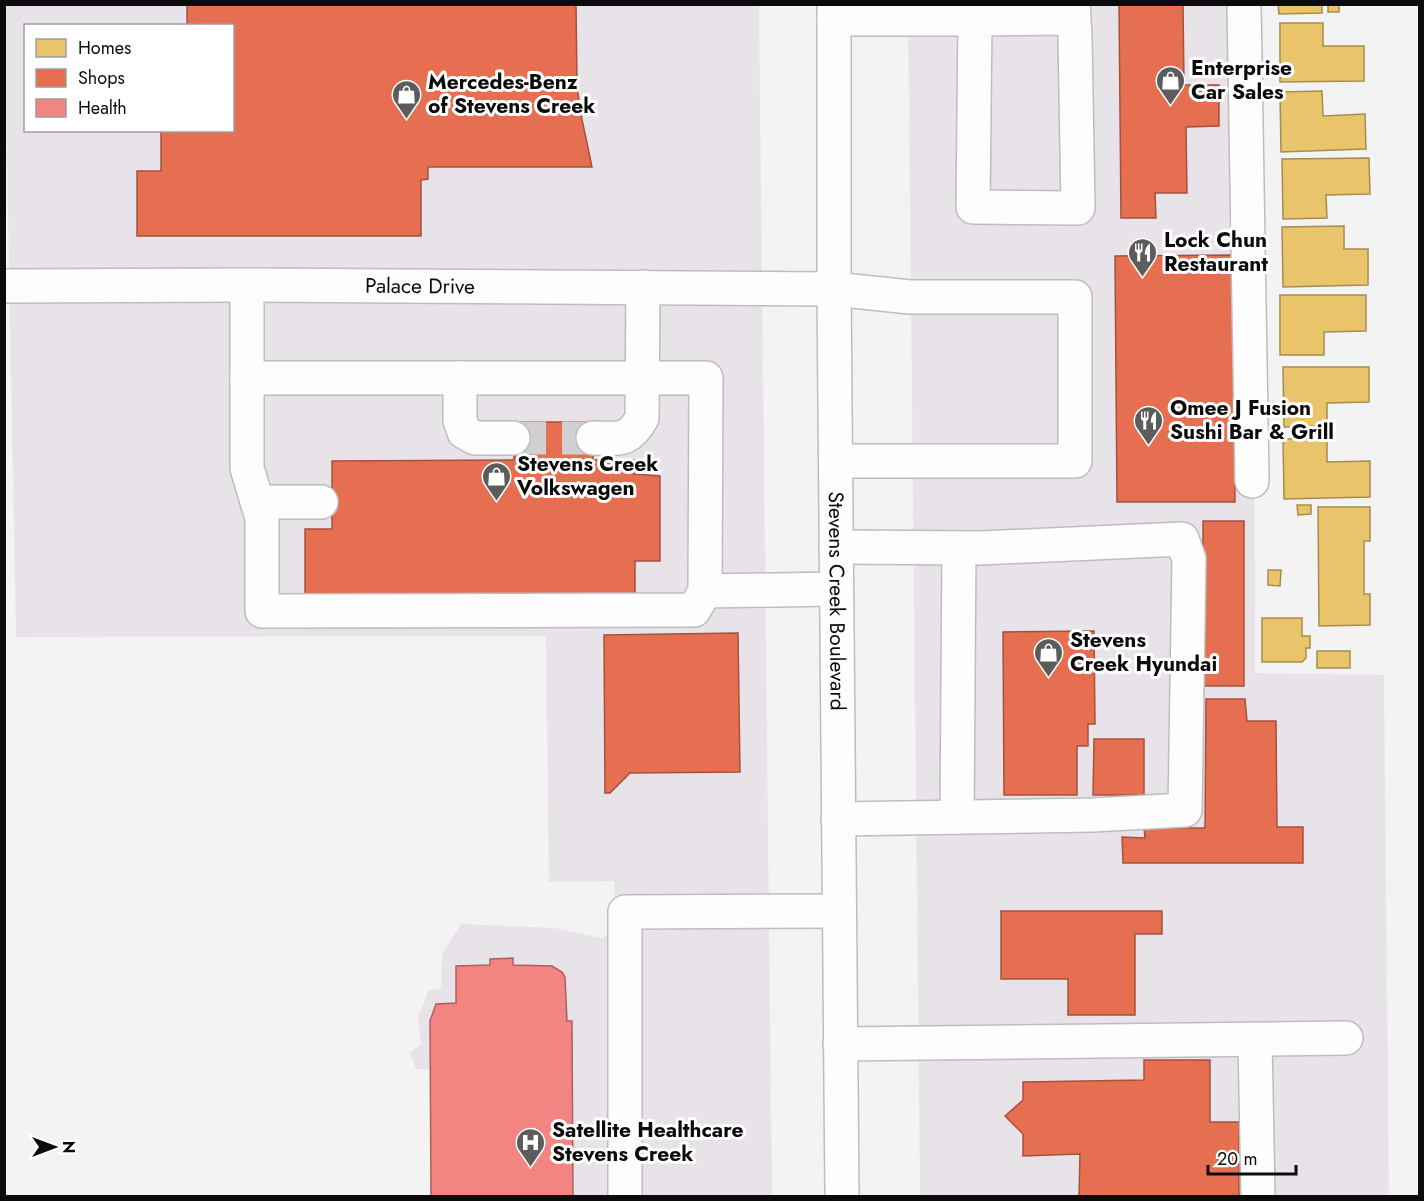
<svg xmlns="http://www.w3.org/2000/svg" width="1424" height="1201" font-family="Jost,sans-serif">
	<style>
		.built { fill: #e8e3e8; fill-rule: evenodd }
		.homes { fill: #e9c46a; stroke: #a78c4e; stroke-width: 1.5 }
		.shops { fill: #e76f51; stroke: #a5513c; stroke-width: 1.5 }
		.health { fill: #f28482; stroke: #ad605f; stroke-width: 1.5 }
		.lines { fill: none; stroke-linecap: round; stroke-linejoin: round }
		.minor-tunnel { stroke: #d1d0d1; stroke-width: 33; stroke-dasharray: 33 16; stroke-linecap: butt }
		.minor-casing { stroke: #bebdbe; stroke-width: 36 }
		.major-casing { stroke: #bebdbe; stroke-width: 36 }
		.minor { stroke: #fdfdfd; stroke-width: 33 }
		.major { stroke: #fdfdfd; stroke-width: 33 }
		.labels { text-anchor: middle; stroke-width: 6; stroke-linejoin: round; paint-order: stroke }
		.poi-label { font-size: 21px; font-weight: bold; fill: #0c0b0c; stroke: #fff; text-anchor: start }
		.street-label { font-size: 21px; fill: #0c0b0c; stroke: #fff }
	</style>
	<rect width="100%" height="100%" fill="#f4f3f4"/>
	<path class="built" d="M4 5H759L772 1196H431L430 1069H416L410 1053 421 1044 418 1018 428 991 441 988 442 954 461 924 554 928 602 938 617 930 614 881 549 882 546 636 16 637ZM26 26H232V130H26Z
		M908 5H1254L1255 673 1384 675 1389 1196H920Z"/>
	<path class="homes" d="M1278 4H1322V13L1279 14Z
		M1328 4H1339V12H1328Z
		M1280 23H1323V46H1364V81L1280 82Z
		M1322 91 1323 116 1365 114 1366 149 1281 152 1280 92Z
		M1369 158 1370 194 1326 195 1327 218 1283 219 1282 159Z
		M1344 226V249H1368V285L1283 287 1282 227Z
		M1280 295H1366V331L1324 332V355H1280Z
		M1283 367H1369V402L1327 403V426L1284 427Z
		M1327 438V462L1370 461V497L1284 499 1283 439Z
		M1297 505H1311V514L1298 515Z
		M1318 507H1370V541H1364V594H1370V625L1319 626Z
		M1268 570H1281L1280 586 1268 585Z
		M1262 618H1302V636H1310V648H1306V658L1302 662H1262Z
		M1317 651H1350V668H1317Z"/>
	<path class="shops" d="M187 4H576L577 85 580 110 592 167H428V179L421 180V236H137V171H161V130H232V26L187 24Z
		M1119 4H1183L1184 85H1219V126L1186 127 1187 193H1155L1156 218H1121Z
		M1233 255 1235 502H1117L1115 256Z
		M513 422H593V460H634V474L660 476V561H635V599H305V529H332V461L514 460Z
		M1203 521H1244V686H1203Z
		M1094 631 1095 724H1088V746H1077V795H1004L1003 632Z
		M738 633 740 772 630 773 610 793H605L604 635Z
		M1206 699H1245L1247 721H1276L1277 827H1303V863H1123L1122 837 1145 838 1144 828H1205Z
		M1094 739H1144V795H1093Z
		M1001 911H1162V934H1135V1015H1068V979H1001Z
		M1144 1060H1210V1122H1239V1196H1079L1080 1154 1023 1156V1134L1005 1116 1023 1100V1082L1144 1080Z"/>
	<path class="health" d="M513 958V965L552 966 562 972 565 977 567 1021H572L573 1196H431L430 1021 436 1004 456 1003V966L490 965V959Z"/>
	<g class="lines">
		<path class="minor-tunnel" d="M513 438H593"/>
		<defs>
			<g id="minor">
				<path d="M1073 4 1075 36 1078 208 973 207 975 19 1074 18"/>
				<path d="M1244 4 1252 481"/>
				<path d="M834 19H975"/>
				<path d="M247 285V468L262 518V611L694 610 705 591"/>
				<path id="s1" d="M4 286 247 285 834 289 910 297H1075V461H836"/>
				<path d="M247 378H706L705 591 836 589"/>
				<path d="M460 378V420L464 432 475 438H513"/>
				<path d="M593 438C619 438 628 443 642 418L643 287"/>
				<path d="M257 502H321"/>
				<path d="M836 547 981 548 1182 539 1189 559 1185 810 1092 815 838 819"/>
				<path d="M957 817 959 548"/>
				<path d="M1255 1039 1258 1196"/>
				<path d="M840 1044 1346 1038"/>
				<path d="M625 1196V912L839 911"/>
			</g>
			<g id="major">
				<path id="s2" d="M834 4V289L842 1196"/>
			</g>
		</defs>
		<use href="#minor" class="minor-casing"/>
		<use href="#major" class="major-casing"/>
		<use href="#minor" class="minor"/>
		<use href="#major" class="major"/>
	</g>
	<defs>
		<symbol id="shop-pin" viewBox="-11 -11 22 30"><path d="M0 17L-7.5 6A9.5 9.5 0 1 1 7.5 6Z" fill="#5d5c5d" stroke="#fff"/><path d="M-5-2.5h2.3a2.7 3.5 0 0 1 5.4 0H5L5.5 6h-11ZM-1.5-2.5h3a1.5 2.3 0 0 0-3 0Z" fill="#fff"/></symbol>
		<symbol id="restaurant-pin" viewBox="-11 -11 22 30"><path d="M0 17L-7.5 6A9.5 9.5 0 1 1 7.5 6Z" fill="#5d5c5d" stroke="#fff"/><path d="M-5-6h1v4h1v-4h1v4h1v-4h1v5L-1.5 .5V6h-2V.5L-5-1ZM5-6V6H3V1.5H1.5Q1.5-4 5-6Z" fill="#fff"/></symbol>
		<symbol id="hospital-pin" viewBox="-11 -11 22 30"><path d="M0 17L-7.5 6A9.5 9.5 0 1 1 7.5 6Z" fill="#5d5c5d" stroke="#fff"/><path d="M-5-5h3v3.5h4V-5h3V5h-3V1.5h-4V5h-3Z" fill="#fff"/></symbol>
	</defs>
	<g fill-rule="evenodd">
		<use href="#shop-pin" x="1154" y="64" width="33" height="45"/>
		<use href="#shop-pin" x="390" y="78" width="33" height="45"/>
		<use href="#restaurant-pin" x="1126" y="236" width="33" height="45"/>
		<use href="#restaurant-pin" x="1132" y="404" width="33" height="45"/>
		<use href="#shop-pin" x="480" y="460" width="33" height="45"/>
		<use href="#shop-pin" x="1032" y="636" width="33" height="45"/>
		<use href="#hospital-pin" x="514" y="1126" width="33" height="45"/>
	</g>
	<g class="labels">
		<g class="poi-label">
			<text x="1191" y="75">Enterprise<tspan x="1191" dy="24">Car Sales</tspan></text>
			<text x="428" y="89">Mercedes-Benz<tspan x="428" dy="24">of Stevens Creek</tspan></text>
			<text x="1164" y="247">Lock Chun<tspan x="1164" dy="24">Restaurant</tspan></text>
			<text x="1170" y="415">Omee J Fusion<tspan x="1170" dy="24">Sushi Bar &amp; Grill</tspan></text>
			<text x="517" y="471">Stevens Creek<tspan x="517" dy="24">Volkswagen</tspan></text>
			<text x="1070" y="647">Stevens<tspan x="1070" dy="24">Creek Hyundai</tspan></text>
			<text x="552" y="1137">Satellite Healthcare<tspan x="552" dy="24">Stevens Creek</tspan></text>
		</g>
		<g class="street-label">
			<text dy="7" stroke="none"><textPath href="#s1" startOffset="416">Palace Drive</textPath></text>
			<text dy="7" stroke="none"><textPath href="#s2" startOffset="597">Stevens Creek Boulevard</textPath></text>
		</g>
	</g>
	<rect width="1424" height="1201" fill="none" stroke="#0c0b0c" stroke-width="12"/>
	<rect x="24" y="24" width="210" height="108" fill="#ffffff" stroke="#9e9d9e" stroke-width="1.5"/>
	<rect x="36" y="39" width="30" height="18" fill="#e9c46a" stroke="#9e9d9e" stroke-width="1.5"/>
	<text x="78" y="54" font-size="18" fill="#0c0b0c">Homes</text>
	<rect x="36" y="69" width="30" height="18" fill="#e76f51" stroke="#9e9d9e" stroke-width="1.5"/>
	<text x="78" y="84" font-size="18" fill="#0c0b0c">Shops</text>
	<rect x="36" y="99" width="30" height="18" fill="#f28482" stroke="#9e9d9e" stroke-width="1.5"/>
	<text x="78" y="114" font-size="18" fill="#0c0b0c">Health</text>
	<g transform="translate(54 1147) rotate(90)" stroke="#ffffff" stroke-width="4.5" paint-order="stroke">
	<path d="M0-4.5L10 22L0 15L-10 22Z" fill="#0c0b0c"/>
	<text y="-9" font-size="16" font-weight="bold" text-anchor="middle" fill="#0c0b0c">N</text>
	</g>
	<path d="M1208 1165v9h88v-9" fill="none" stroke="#0c0b0c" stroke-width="3"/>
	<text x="1217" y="1165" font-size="18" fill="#0c0b0c" stroke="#ffffff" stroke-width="4.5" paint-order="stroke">20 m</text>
</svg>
